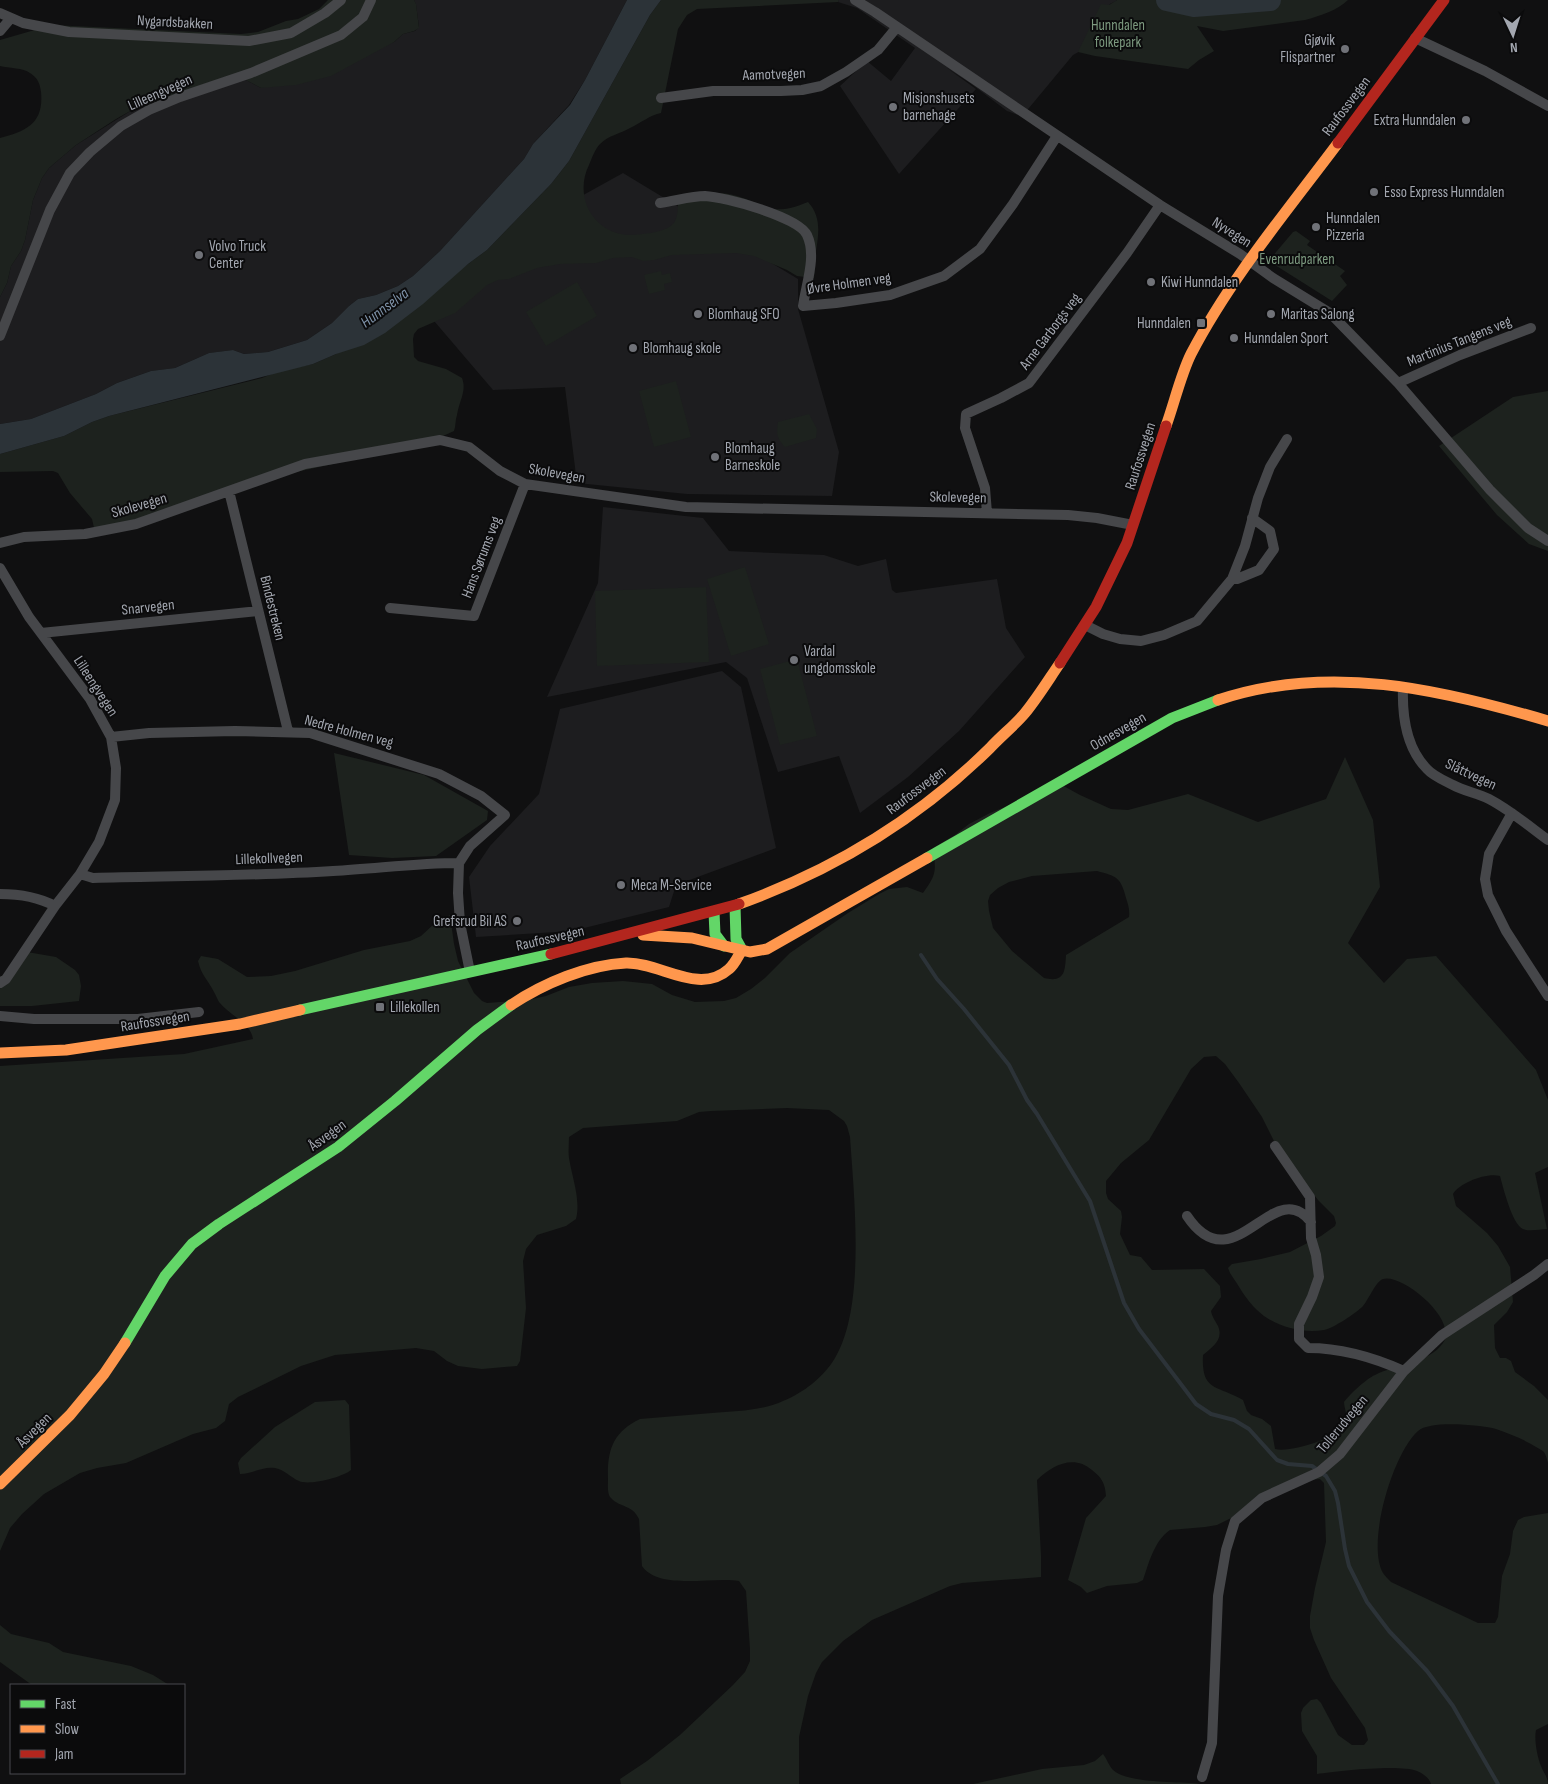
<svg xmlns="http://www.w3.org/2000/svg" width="1548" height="1784" font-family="'Sofia Sans Condensed',sans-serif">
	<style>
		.built { fill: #1d1d1f }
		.green { fill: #1d221e; fill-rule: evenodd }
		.water { fill: #2c3338 }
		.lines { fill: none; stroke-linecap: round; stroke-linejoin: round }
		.stream { stroke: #2c3338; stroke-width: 4 }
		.river { stroke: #2c3338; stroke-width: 22 }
		.street { stroke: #46474a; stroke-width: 10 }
		.fast { stroke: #63d668; stroke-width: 11 }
		.slow { stroke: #ff974d; stroke-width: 11 }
		.jam { stroke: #b3261e; stroke-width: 11 }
		.poi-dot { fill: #707278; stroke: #0b0b0c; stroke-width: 2 }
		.labels { text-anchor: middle; stroke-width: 4; stroke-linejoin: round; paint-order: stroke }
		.street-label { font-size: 15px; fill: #a3a7b0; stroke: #0b0b0c }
		.park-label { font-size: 15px; fill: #7c997f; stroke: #0b0b0c }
		.poi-label { font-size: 15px; fill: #a3a7b0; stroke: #0b0b0c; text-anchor: start }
		.water-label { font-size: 16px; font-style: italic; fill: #7e92a8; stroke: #0b0b0c }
	</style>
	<rect width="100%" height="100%" fill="#101011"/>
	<path class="built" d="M414 0H627L585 80 569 105 533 144 524 159 440 251 413 276 398 286 376 295 358 299 349 306 332 323 307 340 268 352 244 354 233 350 209 353 175 368 151 371 117 383 96 394 31 419 0 424V297L7 283 11 266 21 251 25 240 33 200 42 178 49 168 76 145 132 110 210 82 246 80 261 88 394 42 403 34 415 31 419 27 416 5Z
		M839 0H1116V1L1110 4 1084 49 1073 55 1024 114 1018 115 1007 111 970 83 947 68 976 89 899 174 840 86 867 61 891 81 915 48 857 8 838 2Z
		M623 173 798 279V309L839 452 832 496 687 494 577 483 565 387 493 390 423 308 531 224Z
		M603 507 703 518 729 551 824 555 858 566 886 559 892 590 896 593 997 579 1006 628 1025 657 959 731 908 777 860 813 839 756 778 772 747 678 726 662 547 697 598 583Z
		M722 671 741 687 776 848 676 885 669 907 572 931 476 937 469 877 490 846 539 794 560 709Z"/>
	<path class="green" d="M328 0H414L416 4 419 28 414 31 403 34 394 42 331 76 296 85 261 88 246 80 210 82 132 110 116 119 76 145 49 168 42 178 33 200 25 240 21 251 11 266 7 283 0 297V138C27 131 44 123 41 92 40 84 38 78 30 73 23 68 9 68 0 66V40L52 25 241 34 258 32 286 21 298 19 319 9Z
		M661 0H839L838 2 697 9 687 15 678 29 661 113C650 115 641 123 630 128 620 134 609 135 600 144 595 149 592 158 589 165 575 193 589 227 621 234 630 236 642 234 651 233 678 228 678 220 678 196 698 194 717 190 737 196 770 206 771 217 808 202 823 218 818 238 815 257 814 264 815 271 814 278L797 276 787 270 754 256 736 253 672 255 654 260 643 261 632 257 613 258 596 263 560 264 537 268 509 279 498 280 487 285 455 313 418 329 414 334 413 339 414 357 418 361 446 369 462 378C467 391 459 401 457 415 455 420 456 426 454 431L443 436 374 455 287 474 95 532 92 519 70 493 58 473 53 471 0 472V454L64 436 92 422 109 416 262 378 279 371 313 364 336 354 468 264 487 250 551 184 569 161 650 15Z
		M1117 0H1348C1338 10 1320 16 1305 20L1223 31 1197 26 1214 51 1199 60 1188 69 1095 56 1078 52 1101 4 1109 5Z
		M1296 231 1310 241 1307 245 1345 271 1340 276 1347 285 1332 301 1275 265 1271 258 1293 232Z
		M661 271 662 275 670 273 672 282 664 284 665 290 649 294 644 275Z
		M577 282 597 316 546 346 526 312Z
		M676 381 691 437 654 447 639 391Z
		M1548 391V551L1529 544 1497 515 1439 446 1513 397Z
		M809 414 817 429 816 438 785 447C777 439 776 433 778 422Z
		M745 567 769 644 731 656 707 579Z
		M706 587 709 662 597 666 595 591Z
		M797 659 817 736 780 745 760 669Z
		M334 753 424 775 488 811 487 820 436 856 392 858 349 855Z
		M1345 757 1373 820 1380 887 1348 943 1384 983 1407 959 1436 956 1536 1070 1548 1100V1167L1535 1173 1547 1229C1540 1229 1530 1232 1523 1229 1512 1224 1503 1187 1500 1176 1487 1172 1459 1183 1453 1194L1456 1206 1487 1233 1498 1246 1510 1267 1513 1302 1507 1312 1494 1325 1495 1348 1500 1358H1506L1511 1361 1515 1372 1534 1386 1548 1400V1463C1547 1460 1546 1455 1544 1452 1541 1449 1535 1447 1531 1444 1520 1438 1508 1433 1496 1429 1481 1425 1430 1420 1418 1431 1393 1453 1366 1543 1383 1573 1385 1576 1388 1579 1391 1582L1478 1623H1495L1498 1617 1502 1576 1510 1554 1513 1531 1518 1520 1524 1517 1548 1513V1724L1536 1730C1534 1739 1537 1756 1541 1766 1543 1772 1548 1777 1548 1784H1431C1429 1778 1424 1774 1417 1771 1399 1764 1338 1771 1317 1774V1756L1302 1731 1301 1713 1303 1708 1311 1700 1317 1699 1321 1703 1338 1735 1352 1745H1364L1368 1740 1365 1728 1331 1678 1314 1640 1310 1628V1616L1315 1588 1326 1542 1324 1483 1320 1479 1308 1480 1217 1525 1205 1527 1170 1530C1154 1541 1149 1563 1143 1580L1137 1583 1107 1586 1087 1593 1081 1587 1068 1580 1086 1518 1106 1496C1105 1483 1102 1478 1092 1470 1074 1454 1052 1465 1037 1480L1041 1556V1577L962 1583 950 1586 872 1620 843 1641 822 1662 816 1673 808 1696 799 1737V1784H621L620 1779 647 1761 680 1735 733 1685 745 1672 750 1661V1649L746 1591 739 1581C714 1576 659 1591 642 1566L639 1519C632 1504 620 1508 611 1498 607 1494 608 1485 608 1479 607 1450 613 1432 640 1419 664 1417 688 1415 712 1413 736 1411 761 1411 783 1401 803 1393 824 1377 835 1358 866 1306 854 1197 850 1137L847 1126 844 1121 829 1110 787 1108 711 1111 699 1112 677 1121 583 1128 569 1137C569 1144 568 1151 569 1158 572 1177 581 1200 576 1219L566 1226 537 1235 526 1249 523 1261 526 1308 520 1361 517 1366 482 1369 458 1366 447 1361 434 1351 416 1348 335 1355 301 1366 238 1397 229 1404 225 1421 216 1428 193 1434 126 1463 97 1468 80 1473 44 1494 22 1514 10 1528 0 1551V1066L184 1054 253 1039C251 1023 229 1015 219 1002 217 999 216 995 214 992 208 980 201 975 198 961L201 956 218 959 247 977 271 976 295 971 364 950 410 941 421 936 434 924 450 915 454 944 458 961 474 993 482 1001 487 1003 528 1000 546 996 569 987 592 983 623 981 652 984 672 995 695 1002 724 1001 736 998 751 989 765 978 790 953 848 913 879 894 889 889 907 887 923 893C937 874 936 871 933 848L955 835 969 824 990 813 1060 784 1080 795 1111 809 1128 810 1188 794 1258 822 1326 799ZM1097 871C1116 876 1121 877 1126 898 1128 904 1130 910 1129 917L1066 955C1065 971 1065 983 1044 978L1012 951 993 928 989 911 988 901 990 895 998 888 1009 882 1032 876ZM1216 1056 1225 1064 1239 1083 1262 1117 1278 1149 1318 1200 1334 1216 1336 1223 1335 1226 1321 1236 1290 1252 1261 1259 1232 1264 1228 1268 1230 1273C1239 1286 1246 1300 1257 1310 1273 1326 1302 1334 1324 1330 1334 1328 1356 1313 1363 1306 1369 1299 1376 1281 1383 1279 1402 1273 1459 1320 1443 1343 1429 1363 1396 1364 1375 1375 1366 1379 1350 1394 1344 1402 1344 1408 1348 1416 1346 1421 1340 1438 1291 1453 1275 1449L1271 1426 1262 1419 1251 1415 1247 1411 1243 1400C1217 1385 1201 1392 1203 1355 1212 1347 1224 1340 1218 1326 1215 1320 1212 1317 1211 1311L1221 1297 1220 1286 1204 1269 1152 1270 1141 1257 1130 1255 1120 1234 1122 1217 1121 1211 1108 1199 1106 1193V1181L1121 1163 1149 1140 1191 1069 1204 1057Z
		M27 952 56 957 75 970 79 975 81 986 79 1001 32 1006H0V976H2Z
		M345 1400 349 1405 351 1470C343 1477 309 1486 299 1481 290 1477 285 1470 275 1468 263 1466 252 1474 240 1474L238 1463 241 1458 275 1427 315 1402Z
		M0 1625 11 1634 49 1643 63 1652 131 1666 153 1675 169 1685H32L0 1662Z
		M1103 1754C1107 1759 1109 1766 1113 1770 1129 1784 1178 1781 1200 1784H973L1042 1769 1084 1765 1095 1761Z"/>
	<path class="water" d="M627 0H661L650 15 569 161 551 184 487 250 468 264 423 304 385 333 364 345 336 354 313 364 109 416 92 422 64 436 0 454V424L31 419 96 394 117 383 151 371 175 368 209 353 233 350 244 354 268 352 307 340 332 323 349 306 358 299 376 295 398 286 413 276 440 251 524 159 533 144 570 105 585 80Z"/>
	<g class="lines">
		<path class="stream" d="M921 955 937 979 964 1009 1009 1065 1027 1100 1037 1114 1090 1201 1124 1303 1139 1329 1196 1404 1211 1414 1234 1420 1249 1429 1277 1460 1288 1464 1312 1466 1326 1476 1335 1491 1338 1503 1345 1549 1349 1566 1367 1602 1389 1631 1427 1671 1453 1706 1498 1784"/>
		<path class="river" d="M1167 0 1194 6 1270 0"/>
		<path class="street" d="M855 0 875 12 1160 205 1240 254 1273 278 1330 313 1398 383 1490 490 1528 528 1548 541
			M0 13 23 23 69 32 249 41 291 33 325 13 341 0
			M0 31 11 18
			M1415 38 1485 71 1548 106
			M661 98 713 91H781L802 90 821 86 846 72 878 50 897 27
			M660 203C675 201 691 196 705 196 725 197 799 217 807 235 817 256 806 284 803 306L836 303 890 295 944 276 980 249 1013 204 1057 136
			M0 336 50 210 70 173 90 152 121 126 149 110 180 97 251 73 341 35 363 17 371 0
			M1398 383 1460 355 1531 328
			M229 491 288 731
			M987 513 985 488 965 428 966 414 1001 398 1029 383 1127 253 1160 205
			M0 543 24 537 85 534 136 524 305 464 440 440 469 447 500 471 525 484 686 507 1068 515 1097 518 1133 525
			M0 568 29 617 90 699 111 737 116 768 115 800 99 842 80 874 55 906 6 979 0 983
			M1232 579H1237L1259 570 1274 549 1270 531 1252 518
			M390 608 474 616 525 484
			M1085 625 1103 634 1120 639 1141 641 1164 635 1197 621 1232 579 1245 546 1258 498 1270 467 1287 439
			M41 633 258 611
			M1403 687C1402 715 1406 748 1427 769 1433 776 1445 781 1453 785 1464 791 1477 793 1489 799 1510 810 1529 826 1548 840
			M111 737 149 733 235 731 310 733 439 774 481 796 505 815 470 846 459 863 458 893 460 923 470 972
			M1512 813 1489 854 1485 879 1488 895 1506 931 1548 996
			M80 874 93 878C173 876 253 876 333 871 375 869 416 863 459 863
			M0 894C19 894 38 897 55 906
			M0 1016 34 1019H138L199 1012
			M1275 1146 1310 1197 1311 1238 1316 1255 1319 1277 1312 1297 1299 1324V1339L1308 1348C1341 1348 1375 1358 1404 1371
			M1187 1216C1234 1286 1273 1173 1311 1222
			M1202 1777 1212 1743 1218 1596 1226 1550 1235 1521 1262 1498 1319 1472 1340 1454 1404 1371 1442 1335 1534 1275 1548 1264"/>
		<path class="fast" d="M927 858 1172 718 1218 700
			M735 906 736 939 742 950
			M714 912 715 934 724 946
			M300 1010 551 954
			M125 1343 165 1276 192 1244 219 1224 338 1147 395 1101 477 1030 511 1005"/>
		<path class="slow" d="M1166 426C1174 404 1181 374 1191 354 1230 279 1287 211 1338 143
			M1218 700C1328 663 1440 689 1548 721
			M739 904C834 870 918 819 990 748 1001 736 1015 725 1025 713 1038 697 1049 679 1060 663
			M643 935 692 938 750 952 767 949 927 858
			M511 1005C544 983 587 965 626 963 660 962 699 996 729 969 735 964 738 956 742 950
			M0 1053 66 1050 240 1024 300 1010
			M0 1484 70 1415 104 1374 125 1343"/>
		<path class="jam" d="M1338 143 1444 0
			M1060 663 1096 607 1127 543 1166 426
			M551 954 739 904"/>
	</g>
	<g class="poi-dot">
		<circle cx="1345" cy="49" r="5"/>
		<circle cx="893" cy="107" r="5"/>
		<circle cx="1466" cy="120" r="5"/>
		<circle cx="1374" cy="192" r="5"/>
		<circle cx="1316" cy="227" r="5"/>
		<circle cx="199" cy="255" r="5"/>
		<circle cx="1151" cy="282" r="5"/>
		<circle cx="698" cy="314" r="5"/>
		<circle cx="1271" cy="314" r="5"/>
		<rect x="1196" y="318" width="10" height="10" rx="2.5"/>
		<circle cx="1234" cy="338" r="5"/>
		<circle cx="633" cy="348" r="5"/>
		<circle cx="715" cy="457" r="5"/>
		<circle cx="794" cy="660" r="5"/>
		<circle cx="621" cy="885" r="5"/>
		<circle cx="517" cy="921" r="5"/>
		<rect x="375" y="1002" width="10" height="10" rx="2.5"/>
	</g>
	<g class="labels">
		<g class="street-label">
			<text transform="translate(175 22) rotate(3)" y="5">Nygardsbakken</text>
			<text transform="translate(774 74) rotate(-2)" y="5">Aamotvegen</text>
			<text transform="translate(160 92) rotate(-24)" y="5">Lilleengvegen</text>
			<text transform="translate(1346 106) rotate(-53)" y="5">Raufossvegen</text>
			<text transform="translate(1232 232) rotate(32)" y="5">Nyvegen</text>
			<text transform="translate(849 283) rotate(-8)" y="5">Øvre Holmen veg</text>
			<text transform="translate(1050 331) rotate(-53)" y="5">Arne Garborgs veg</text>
			<text transform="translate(1459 341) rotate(-22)" y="5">Martinius Tangens veg</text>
			<text transform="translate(1140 456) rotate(-72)" y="5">Raufossvegen</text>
			<text transform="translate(557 473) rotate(10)" y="5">Skolevegen</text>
			<text transform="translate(958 497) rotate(1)" y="5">Skolevegen</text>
			<text transform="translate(139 505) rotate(-16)" y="5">Skolevegen</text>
			<text transform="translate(481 557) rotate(-69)" y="5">Hans Sørums veg</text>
			<text transform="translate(148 607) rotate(-6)" y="5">Snarvegen</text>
			<text transform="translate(273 608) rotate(76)" y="5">Bindestreken</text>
			<text transform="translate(96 686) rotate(57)" y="5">Lilleengvegen</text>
			<text transform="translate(349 731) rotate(15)" y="5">Nedre Holmen veg</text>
			<text transform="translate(1118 731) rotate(-30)" y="5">Odnesvegen</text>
			<text transform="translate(1471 774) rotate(25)" y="5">Slåttvegen</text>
			<text transform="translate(916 790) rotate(-37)" y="5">Raufossvegen</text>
			<text transform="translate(269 858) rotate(-2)" y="5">Lillekollvegen</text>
			<text transform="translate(550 938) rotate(-13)" y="5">Raufossvegen</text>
			<text transform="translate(155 1021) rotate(-9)" y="5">Raufossvegen</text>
			<text transform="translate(327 1135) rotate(-36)" y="5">Åsvegen</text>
			<text transform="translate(1342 1424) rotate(-50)" y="5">Tollerudvegen</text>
			<text transform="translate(34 1430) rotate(-45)" y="5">Åsvegen</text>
		</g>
		<g class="park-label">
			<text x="1118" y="30">Hunndalen<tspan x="1118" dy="17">folkepark</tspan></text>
			<text x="1297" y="264">Evenrudparken</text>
		</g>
		<g class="poi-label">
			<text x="1335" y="45" text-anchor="end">Gjøvik<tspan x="1335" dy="17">Flispartner</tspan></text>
			<text x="903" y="103">Misjonshusets<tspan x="903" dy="17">barnehage</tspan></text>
			<text x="1456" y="125" text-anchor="end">Extra Hunndalen</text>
			<text x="1384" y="197">Esso Express Hunndalen</text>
			<text x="1326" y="223">Hunndalen<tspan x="1326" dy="17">Pizzeria</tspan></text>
			<text x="209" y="251">Volvo Truck<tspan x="209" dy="17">Center</tspan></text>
			<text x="1161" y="287">Kiwi Hunndalen</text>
			<text x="708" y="319">Blomhaug SFO</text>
			<text x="1281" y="319">Maritas Salong</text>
			<text x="1191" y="328" text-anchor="end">Hunndalen</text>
			<text x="1244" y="343">Hunndalen Sport</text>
			<text x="643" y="353">Blomhaug skole</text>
			<text x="725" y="453">Blomhaug<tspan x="725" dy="17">Barneskole</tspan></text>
			<text x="804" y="656">Vardal<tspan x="804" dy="17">ungdomsskole</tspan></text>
			<text x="631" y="890">Meca M-Service</text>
			<text x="507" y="926" text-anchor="end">Grefsrud Bil AS</text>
			<text x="390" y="1012">Lillekollen</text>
		</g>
		<g class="water-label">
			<text transform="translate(384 307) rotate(-37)" y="6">Hunnselva</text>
		</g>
	</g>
	<rect x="10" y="1684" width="175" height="90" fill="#0b0b0c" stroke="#48494e"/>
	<rect x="20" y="1700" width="25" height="8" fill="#63d668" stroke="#48494e"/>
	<text x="55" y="1709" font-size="15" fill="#a3a7b0">Fast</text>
	<rect x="20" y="1725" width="25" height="8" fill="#ff974d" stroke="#48494e"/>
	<text x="55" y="1734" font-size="15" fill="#a3a7b0">Slow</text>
	<rect x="20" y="1750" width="25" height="8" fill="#b3261e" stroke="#48494e"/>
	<text x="55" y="1759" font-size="15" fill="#a3a7b0">Jam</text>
	<g transform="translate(1513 35) rotate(176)" stroke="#0b0b0c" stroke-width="4" paint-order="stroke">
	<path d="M0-4L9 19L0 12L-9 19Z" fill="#a3a7b0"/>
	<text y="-8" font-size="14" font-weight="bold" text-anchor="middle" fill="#a3a7b0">N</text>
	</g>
</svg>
